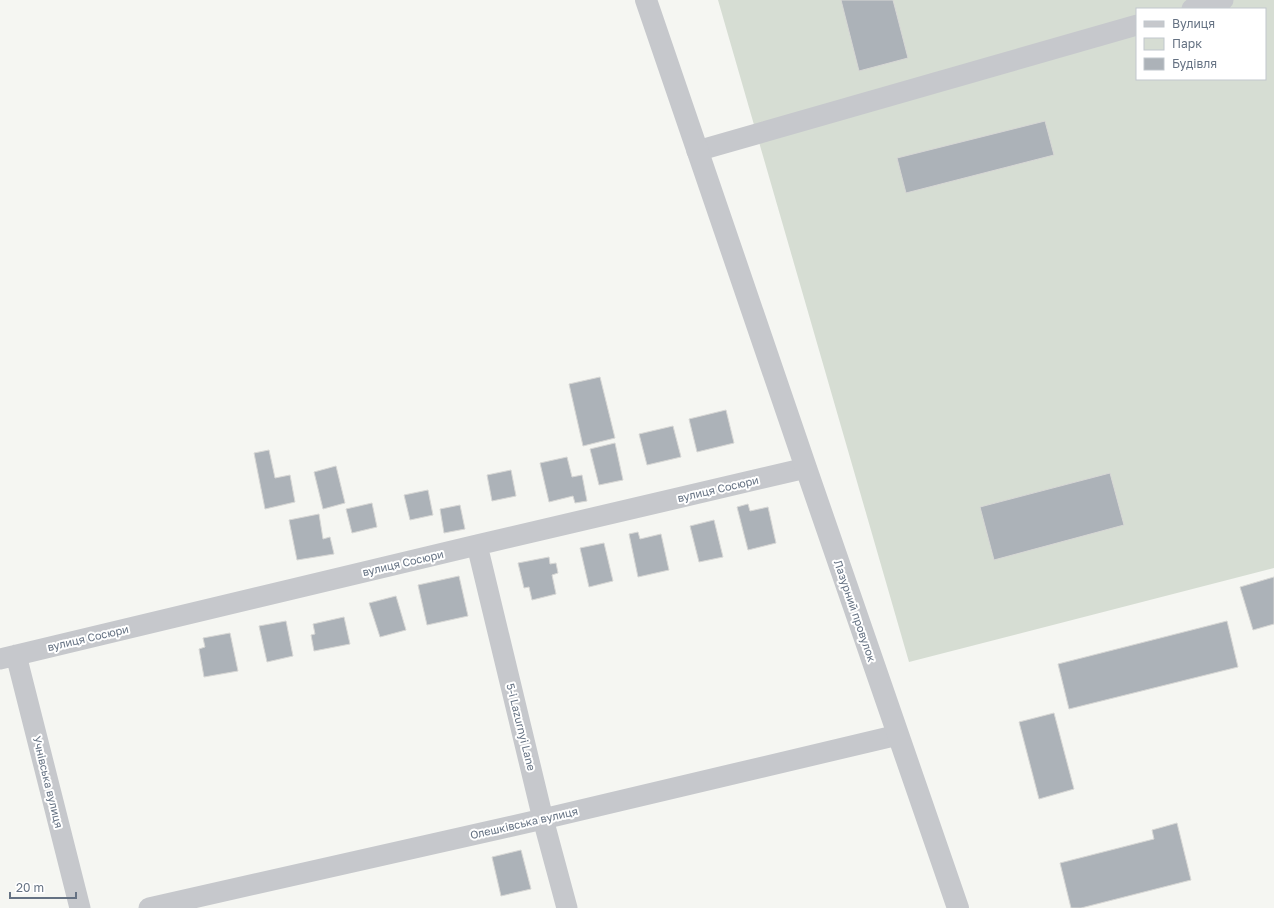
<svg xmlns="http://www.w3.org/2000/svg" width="1274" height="908" font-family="'Golos Text',sans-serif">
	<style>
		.green { fill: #d6ddd3; fill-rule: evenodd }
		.building { fill: #acb2b8; stroke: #d7d7d5 }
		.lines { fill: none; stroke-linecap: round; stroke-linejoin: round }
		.minor { stroke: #c6c8cc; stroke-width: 21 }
		.tertiary { stroke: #c6c8cc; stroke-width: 22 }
		.labels { text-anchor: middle; stroke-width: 4; stroke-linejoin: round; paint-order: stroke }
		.street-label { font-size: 11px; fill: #657283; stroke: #fff }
	</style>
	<rect width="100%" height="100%" fill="#f5f6f2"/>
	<path class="green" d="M718 0H1274V568L909 662ZM1137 9H1265V79H1137Z"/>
	<path class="building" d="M841 0H893L908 58 859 71Z
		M1045 121 1054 155 906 193 897 158Z
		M600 377 615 438 583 446 569 384Z
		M726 410 734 443 697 452 689 419Z
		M673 426 681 457 647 465 639 434Z
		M615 443 623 480 599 485 590 449Z
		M269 450 275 478 290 475 295 502 265 509 254 453Z
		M567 457 572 477 582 475 587 501 575 503 573 496 549 502 540 463Z
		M336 466 345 503 323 509 314 472Z
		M511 470 516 496 492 501 487 475Z
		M1110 473 1124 525 994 560 980 507Z
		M428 490 433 515 410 520 404 495Z
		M372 503 377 527 352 533 346 509Z
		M748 504 750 511 768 507 776 543 748 550 737 507Z
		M460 505 465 529 444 533 440 509Z
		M319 514 323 539 330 537 334 554 297 560 289 520Z
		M714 520 723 557 699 562 690 526Z
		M638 532 640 539 661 534 669 570 638 577 629 534Z
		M604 543 613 581 589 587 580 548Z
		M549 557 550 564 556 563 558 573 552 575 556 594 532 600 529 587 524 588 518 563Z
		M459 576 468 616 427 625 418 585Z
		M1274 577V624L1253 630 1240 587Z
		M396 596 406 630 380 637 369 603Z
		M344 617 350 644 314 651 311 635 315 634 313 624Z
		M286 621 293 656 267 662 259 626Z
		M1227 621 1238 667 1069 709 1058 664Z
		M230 633 238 671 204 677 199 649 205 647 203 638Z
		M1054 713 1074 789 1039 799 1019 722Z
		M1177 823 1191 880 1081 908H1071L1060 863 1154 839 1152 830Z
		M521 850 531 889 501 896 492 857Z"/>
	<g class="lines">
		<path class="minor" d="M1192 9 1223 0
			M697 151 1137 25
			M477 545 543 819 567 908
			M16 655 80 908
			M0 659 477 545 806 468
			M149 908 543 819 898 735"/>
		<path class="tertiary" d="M646 0 806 468 958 908"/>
	</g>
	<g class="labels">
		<g class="street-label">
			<text transform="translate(718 489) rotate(-13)" y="4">вулиця Сосюри</text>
			<text transform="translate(403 563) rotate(-13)" y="4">вулиця Сосюри</text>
			<text transform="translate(855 611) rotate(71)" y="4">Лазурний провулок</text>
			<text transform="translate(88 638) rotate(-13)" y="4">вулиця Сосюри</text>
			<text transform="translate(521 727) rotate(76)" y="4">5-i Lazurnyi Lane</text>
			<text transform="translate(48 782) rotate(76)" y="4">Учнівська вулиця</text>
			<text transform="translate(524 823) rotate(-13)" y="4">Олешківська вулиця</text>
		</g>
	</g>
	<rect x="1136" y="8" width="130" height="72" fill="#ffffff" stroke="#c1c7cd"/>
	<rect x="1144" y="21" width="20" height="6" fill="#c6c8cc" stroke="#c1c7cd"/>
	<text x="1172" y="28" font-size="12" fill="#657283">Вулиця</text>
	<rect x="1144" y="38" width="20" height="12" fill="#d6ddd3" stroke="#c1c7cd"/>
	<text x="1172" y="48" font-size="12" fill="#657283">Парк</text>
	<rect x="1144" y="58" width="20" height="12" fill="#acb2b8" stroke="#c1c7cd"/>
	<text x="1172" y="68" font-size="12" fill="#657283">Будівля</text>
	<path d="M10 892v6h66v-6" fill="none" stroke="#657283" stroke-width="2"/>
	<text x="16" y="892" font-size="12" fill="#657283" stroke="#ffffff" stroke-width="3" paint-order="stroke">20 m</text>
</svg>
